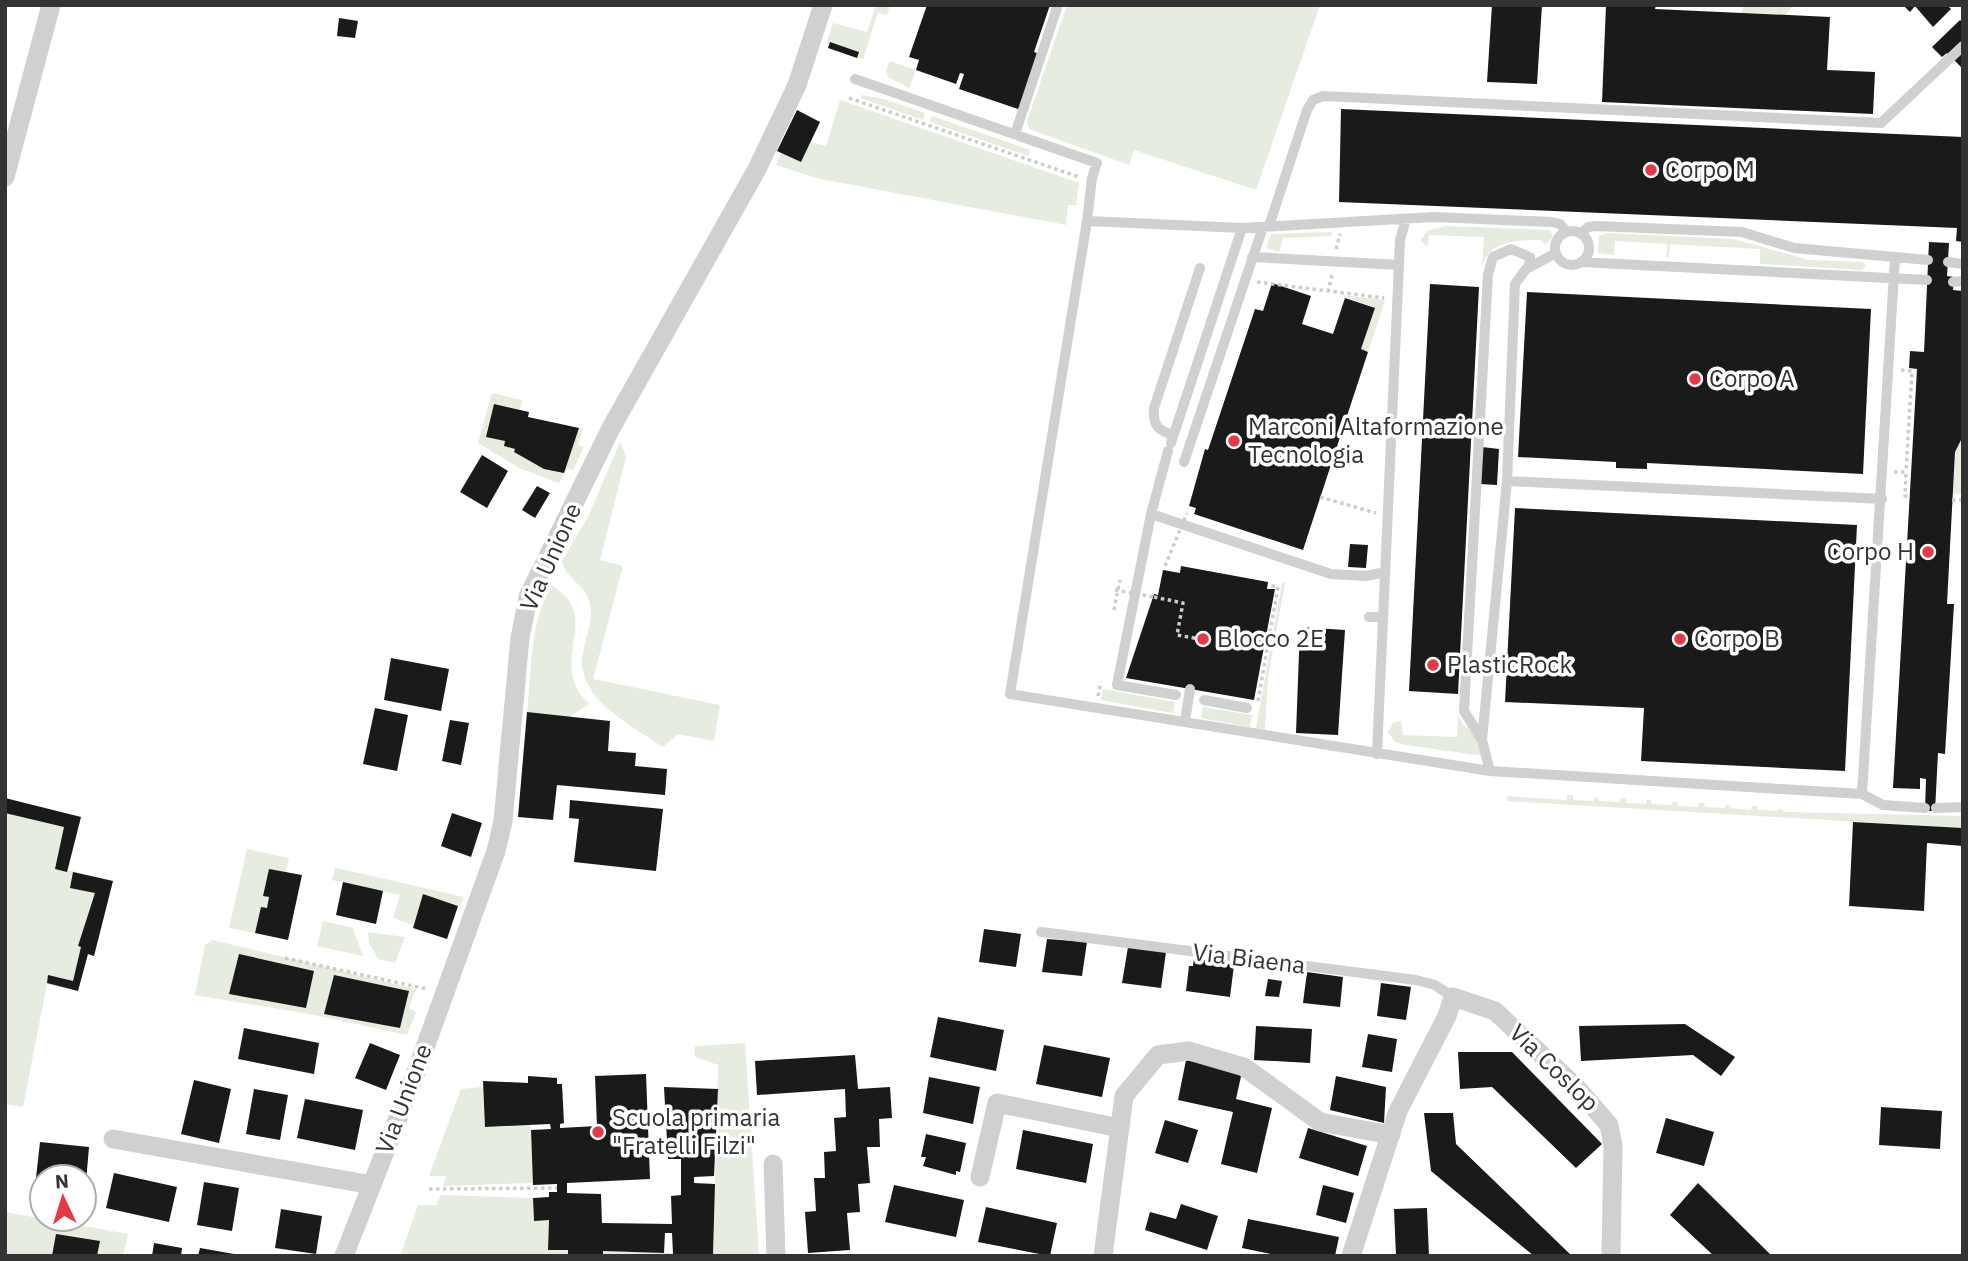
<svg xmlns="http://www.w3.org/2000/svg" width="1968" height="1261" font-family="'IBM Plex Sans',sans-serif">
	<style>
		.green { fill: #e6ecdf; fill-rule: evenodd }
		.building { fill: #1a1a1a }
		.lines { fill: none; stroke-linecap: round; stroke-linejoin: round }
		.path { stroke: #cdcdcd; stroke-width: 3.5; stroke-dasharray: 3.5 3.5; stroke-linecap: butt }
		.service { stroke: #d0d0d0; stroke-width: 10 }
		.minor { stroke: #d0d0d0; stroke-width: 19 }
		.path-bridge { stroke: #cdcdcd; stroke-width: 3.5; stroke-dasharray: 3.5 3.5; stroke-linecap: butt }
		.service-bridge { stroke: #d0d0d0; stroke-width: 10 }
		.poi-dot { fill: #e63946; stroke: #fff; stroke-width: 2.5 }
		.labels { text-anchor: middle; stroke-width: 7; stroke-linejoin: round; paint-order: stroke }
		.poi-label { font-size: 24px; fill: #333; stroke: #fff; text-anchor: start }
		.street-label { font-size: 24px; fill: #333; stroke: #fff }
	</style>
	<rect width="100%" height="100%" fill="#fff"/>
	<path class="green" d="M876 5H890L887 15 878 12 863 59 857 58 858 51 831 43 828 48 827 41 833 23 867 32Z
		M1067 5H1320L1256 190 1134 150 1129 165 1029 129 1027 121Z
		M1743 5H1794L1785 15 1742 13Z
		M890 61 916 70 909 88 888 77 886 70Z
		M862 95 884 99 925 113 923 120 860 98Z
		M840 100 1079 183 1076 205H1068L1066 225 816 178 776 165 781 152 801 162 810 142 826 146Z
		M932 116 1030 150 1028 156 930 122Z
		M1445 226 1550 230 1553 236 1546 245 1541 240C1519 240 1490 240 1482 266L1484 237 1429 235 1428 247 1420 241 1427 231Z
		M1332 232 1331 236 1283 238 1279 252 1266 248 1271 234Z
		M1608 233 1733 239 1809 260 1863 262 1866 266 1862 270 1760 264V249L1670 244 1669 257H1666L1667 244 1615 241 1614 255 1598 253 1599 236Z
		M1341 295 1385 300 1368 352 1361 349 1375 308Z
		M492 393 522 400 520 410 494 404 487 436 505 441 504 446 515 449 514 452 564 472 579 428 583 429 578 445 584 447 573 470 567 469 559 483 519 468 478 443Z
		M1963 436V494H1953L1955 452Z
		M620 442 626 457 600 560 623 566 593 679 720 705 714 741 678 734 663 747C634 727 580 701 582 659 584 640 595 620 589 600 584 584 564 577 562 561L588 517Z
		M1282 583H1285L1268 678 1265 730 1256 728Z
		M552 586C605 617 545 662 589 704L569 717 527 712C532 672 529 621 552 586Z
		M1103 689 1175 702 1173 713 1101 700Z
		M1203 707 1252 715 1250 727 1201 718Z
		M1458 716 1464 726 1476 734 1484 756 1405 745 1395 742 1388 732 1393 723 1401 721 1403 735 1457 737Z
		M1567 795H1573V800L1594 801V797L1599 798V801L1620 802 1621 798H1626V803L1646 804 1647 800H1651L1652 804 1672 805 1673 802H1678V806L1698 807 1699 803H1704L1705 807 1725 808 1726 805H1730V808L1751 810 1752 806H1757V810L1778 811V808L1786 812 1963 816V828L1507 801V796L1567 800Z
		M5 798 81 817 68 870 113 881 94 956 87 955 78 991 47 984 23 1107 5 1104Z
		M247 849 289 858 286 872 269 870 263 895 269 897 267 908 261 907 255 933 229 928Z
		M335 868H336L464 897 460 906 423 894 414 925 393 918 400 895 332 880Z
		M323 921 353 928 363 956 317 946Z
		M368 932 405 937 395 963 378 959 369 943Z
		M212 940 416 989 409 1008 416 1012 407 1035 310 1014 195 995 205 945ZM334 975 408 991 400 1028 324 1014Z
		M745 1043 759 1256H603V1251L713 1254 718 1065 695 1057V1046Z
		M483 1087 485 1127 531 1125 533 1183 443 1186 446 1176H429L461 1089Z
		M441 1195 533 1198 534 1220H549L548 1249 568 1250V1256H400L418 1205H436Z
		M5 1212 128 1234 123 1256H97L100 1242 52 1256H5Z"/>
	<path class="building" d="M927 5H1050L1034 52 1043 55 1024 111 959 89 964 74 960 73 956 84 916 70 919 60 909 57Z
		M1492 5H1542L1537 84 1487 82Z
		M1606 5H1656L1655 9 1830 17 1827 70 1875 72 1873 114 1602 102Z
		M1903 5H1947L1951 9 1933 27 1915 6 1910 12Z
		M339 18 358 21 355 38 337 36Z
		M1960 20 1963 23V69L1947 53 1942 57 1932 47Z
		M830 42 859 52 857 58 828 48Z
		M1341 109 1963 137V242L1956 241 1957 228 1339 202Z
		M797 110 820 122 801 162 777 151Z
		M1929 242 1949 243 1947 276 1954 277 1953 290 1963 291V436L1955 452 1947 604H1954L1945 754 1938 753 1935 811H1925L1926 779 1920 778V789L1893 788 1917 369 1909 368 1910 351 1924 352Z
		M1272 283 1311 296 1302 324 1333 334 1345 298 1375 308 1361 349 1368 352 1303 550 1194 514 1196 508 1189 506 1205 449 1208 450 1255 309 1263 311Z
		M1430 284 1479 287 1458 694 1409 691Z
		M1527 292 1871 309 1863 474 1647 463V469L1616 468V462L1518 457Z
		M494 404 529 412 528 417 579 428 564 473 544 469 514 452 515 449 504 446 505 441 486 437Z
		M1482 447 1499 449 1497 485 1480 484Z
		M482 455 508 471 487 508 460 492Z
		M537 486 550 493 535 518 522 510Z
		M1515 508 1857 525 1845 771 1641 761 1644 708 1505 702Z
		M1350 544 1368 545 1366 568 1348 567Z
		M1181 566 1268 582 1267 589H1275L1254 700 1126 678 1154 594 1158 595 1163 570 1180 573Z
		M1300 627 1345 630 1338 735 1296 733Z
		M391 658 449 669 441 711 384 700Z
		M375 708 408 715 397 771 363 764Z
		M527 712 610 721 608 751 636 753 635 766 667 769 665 795 557 785 553 820 518 817Z
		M450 720 469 723 461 765 442 761Z
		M5 798 81 817 67 872 55 869 64 827 5 813Z
		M570 800 663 809 656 871 574 862 579 819 569 818Z
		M452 813 482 823 471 857 441 846Z
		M1853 822 1963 828V846L1927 843 1924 911 1849 906Z
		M269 869 302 875 288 940 255 933 261 907 267 908 269 897 263 896Z
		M73 872 113 881 94 956 88 954 78 991 47 983 48 975 73 981 81 947 78 946 95 893 70 888Z
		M343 882 383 891 376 924 336 915Z
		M423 894 458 906 447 939 413 928Z
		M984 929 1021 934 1016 967 979 962Z
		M1047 939 1087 942 1082 976 1042 972Z
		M1128 947 1166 952 1161 988 1122 983Z
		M239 954 314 971 306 1008 229 994Z
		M1194 958 1234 965 1230 997 1186 991 1189 966H1193Z
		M1307 972 1343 977 1340 1007 1303 1003Z
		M334 975 409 991 400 1028 324 1014Z
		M1268 979 1282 981 1279 997 1265 996Z
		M1381 983 1411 987 1406 1020 1377 1016Z
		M938 1017 1004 1030 996 1071 930 1057Z
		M1685 1024 1735 1057 1721 1076 1693 1055 1581 1061 1579 1026Z
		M1256 1026 1312 1029 1310 1063 1254 1060Z
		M244 1028 319 1043 314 1074 238 1059Z
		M1368 1034 1397 1039 1392 1072 1362 1067Z
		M370 1043 400 1055 386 1090 355 1078Z
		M1044 1045 1110 1058 1102 1097 1036 1084Z
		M1458 1052H1512L1602 1144 1576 1168 1492 1087 1460 1089Z
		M855 1055 858 1089 890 1087 892 1118 879 1119 880 1147H867L870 1183 858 1184 860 1212 847 1213 850 1250 808 1253 805 1212 816 1211 814 1178H825L824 1152 836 1151 834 1118 846 1117 845 1089 757 1095 755 1061Z
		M1186 1060 1242 1072 1236 1099 1272 1108 1257 1173 1221 1164 1233 1112 1178 1100Z
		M646 1074 650 1179 567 1183V1193L601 1194 602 1223 672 1224 671 1196 681 1195V1159H668L664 1087 718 1089 714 1176 694 1177V1183L715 1184 713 1254H673L672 1233H665L664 1253 603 1251V1256H568V1250H548L549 1220 534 1221 533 1198 549 1197V1192H557V1184L533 1185 531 1130 551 1129 550 1124 485 1127 483 1081 528 1083V1076L557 1078V1084H562L564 1123 560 1124V1128L597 1126 595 1076Z
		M1336 1076 1386 1087 1384 1123 1330 1110Z
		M929 1077 980 1087 973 1124 923 1113Z
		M194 1080 231 1089 219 1143 181 1134Z
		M254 1089 288 1095 280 1140 246 1134Z
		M305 1099 363 1110 355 1150 297 1138Z
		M1881 1107 1942 1111 1940 1149 1879 1145Z
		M1424 1113H1453L1456 1144 1572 1256H1534L1431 1171Z
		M1666 1118 1714 1132 1704 1166 1656 1153Z
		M1165 1120 1198 1130 1188 1163 1155 1153Z
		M1308 1128 1367 1146 1358 1176 1299 1158Z
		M1023 1130 1093 1144 1086 1183 1016 1169Z
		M926 1134 966 1143 960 1172 956 1171V1175L923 1166 926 1157H921Z
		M40 1142 89 1147 86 1182 84 1177H42V1206L33 1205Z
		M114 1173 177 1187 169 1222 106 1208Z
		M204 1182 239 1188 232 1231 197 1225Z
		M1698 1183 1772 1256H1714L1670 1215Z
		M894 1185 964 1200 956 1237 885 1222Z
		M1323 1185 1354 1193 1346 1223 1316 1215Z
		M1181 1204 1218 1216 1207 1250 1145 1230 1150 1212 1176 1219Z
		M986 1207 1057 1223 1050 1256 978 1242Z
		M1427 1208 1429 1256H1396L1394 1209Z
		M281 1209 322 1216 316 1254 275 1248Z
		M1248 1219 1339 1237 1335 1256H1281L1242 1248Z
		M56 1234 100 1241 97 1256H52Z
		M154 1243 182 1248 181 1256H152Z
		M200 1248 234 1254V1256H198Z"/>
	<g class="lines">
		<path class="path" d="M849 98 1079 177
			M1336 249 1340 234
			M1257 282 1384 298
			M1328 292 1332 275
			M1901 370 1912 371 1906 472
			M1894 472H1906L1905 496H1910
			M1320 497 1376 513
			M1952 500H1963
			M1154 597 1183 603 1177 635 1211 641
			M1114 610 1120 580
			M1098 696 1101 682
			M1258 701 1278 587 1268 585
			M285 958 427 989
			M429 1189 557 1188"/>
		<path class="service" d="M855 79 1097 163 1092 178 1087 221
			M1015 134 1058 5
			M1269 226 1307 110 1313 100 1323 96 1881 123 1963 46
			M1555 248a17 17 0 1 1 34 0a17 17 0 1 1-34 0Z
			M1567 232 1560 224 1552 222 1434 217 1242 228 1087 221 1010 694 1490 771 1862 794 1883 805 1925 808
			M1582 233 1588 227 1596 226 1742 232 1794 248 1928 260
			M1252 257 1399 265
			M1581 262 1927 280
			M1948 262 1963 264
			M1953 282 1963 281
			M1173 435C1157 430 1153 425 1154 408L1200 268
			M1171 443 1242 228
			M1168 451 1151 514 1331 574 1366 576 1385 572
			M1184 462 1263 227
			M1507 481 1882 499
			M1151 514 1117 685 1176 695
			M1369 617H1383
			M1204 700 1247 708
			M1482 740 1464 711 1488 274 1493 257 1511 249 1530 257 1529 267
			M1377 754 1400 240 1406 219
			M1490 771 1482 740 1507 481 1515 284 1526 269 1556 253
			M1862 794 1895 258
			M1936 808 1963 807
			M1041 932 1416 980 1435 985 1453 997"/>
		<path class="minor" d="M5 177 51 5
			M113 1139 372 1185
			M773 1164 776 1256
			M980 1177 997 1103 1120 1128
			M344 1256 418 1067 496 851 503 821 520 638 528 597 611 428 757 169 797 85 823 5
			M1103 1256 1124 1096 1158 1055 1189 1051 1244 1067 1320 1122 1391 1135
			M1351 1256 1398 1111 1447 1016 1453 997 1495 1011 1577 1088 1609 1125 1613 1146 1611 1256"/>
		<path class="path-bridge" d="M1165 566 1187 513
			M1115 590 1154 597"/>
		<path class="service-bridge" d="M1186 715 1190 689"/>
	</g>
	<g class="poi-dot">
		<circle cx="1651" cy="170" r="7"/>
		<circle cx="1695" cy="379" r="7"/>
		<circle cx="1234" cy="441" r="7"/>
		<circle cx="1928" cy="552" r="7"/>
		<circle cx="1203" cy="639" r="7"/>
		<circle cx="1680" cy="639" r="7"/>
		<circle cx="1433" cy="665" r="7"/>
		<circle cx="598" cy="1132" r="7"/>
	</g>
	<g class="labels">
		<g class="poi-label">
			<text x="1665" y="178">Corpo M</text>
			<text x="1709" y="387">Corpo A</text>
			<text x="1248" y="435">Marconi Altaformazione<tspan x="1248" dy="28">Tecnologia</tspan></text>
			<text x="1914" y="560" text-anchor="end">Corpo H</text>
			<text x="1217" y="647">Blocco 2E</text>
			<text x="1694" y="647">Corpo B</text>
			<text x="1447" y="673">PlasticRock</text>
			<text x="612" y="1126">Scuola primaria<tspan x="612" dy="28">"Fratelli Filzi"</tspan></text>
		</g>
		<g class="street-label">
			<text transform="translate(551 557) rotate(-66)" y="8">Via Unione</text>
			<text transform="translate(1249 959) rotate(7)" y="8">Via Biaena</text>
			<text transform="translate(1554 1068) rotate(44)" y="8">Via Coslop</text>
			<text transform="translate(404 1099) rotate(-69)" y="8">Via Unione</text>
		</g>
	</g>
	<rect width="1968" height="1261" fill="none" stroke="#333333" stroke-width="14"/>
	<g transform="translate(63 1198) rotate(356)"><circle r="33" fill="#ffffff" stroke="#adadad" stroke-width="2"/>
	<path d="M0-5L12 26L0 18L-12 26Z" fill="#e63946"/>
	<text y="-10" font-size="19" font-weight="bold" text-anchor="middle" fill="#333333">N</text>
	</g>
</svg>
